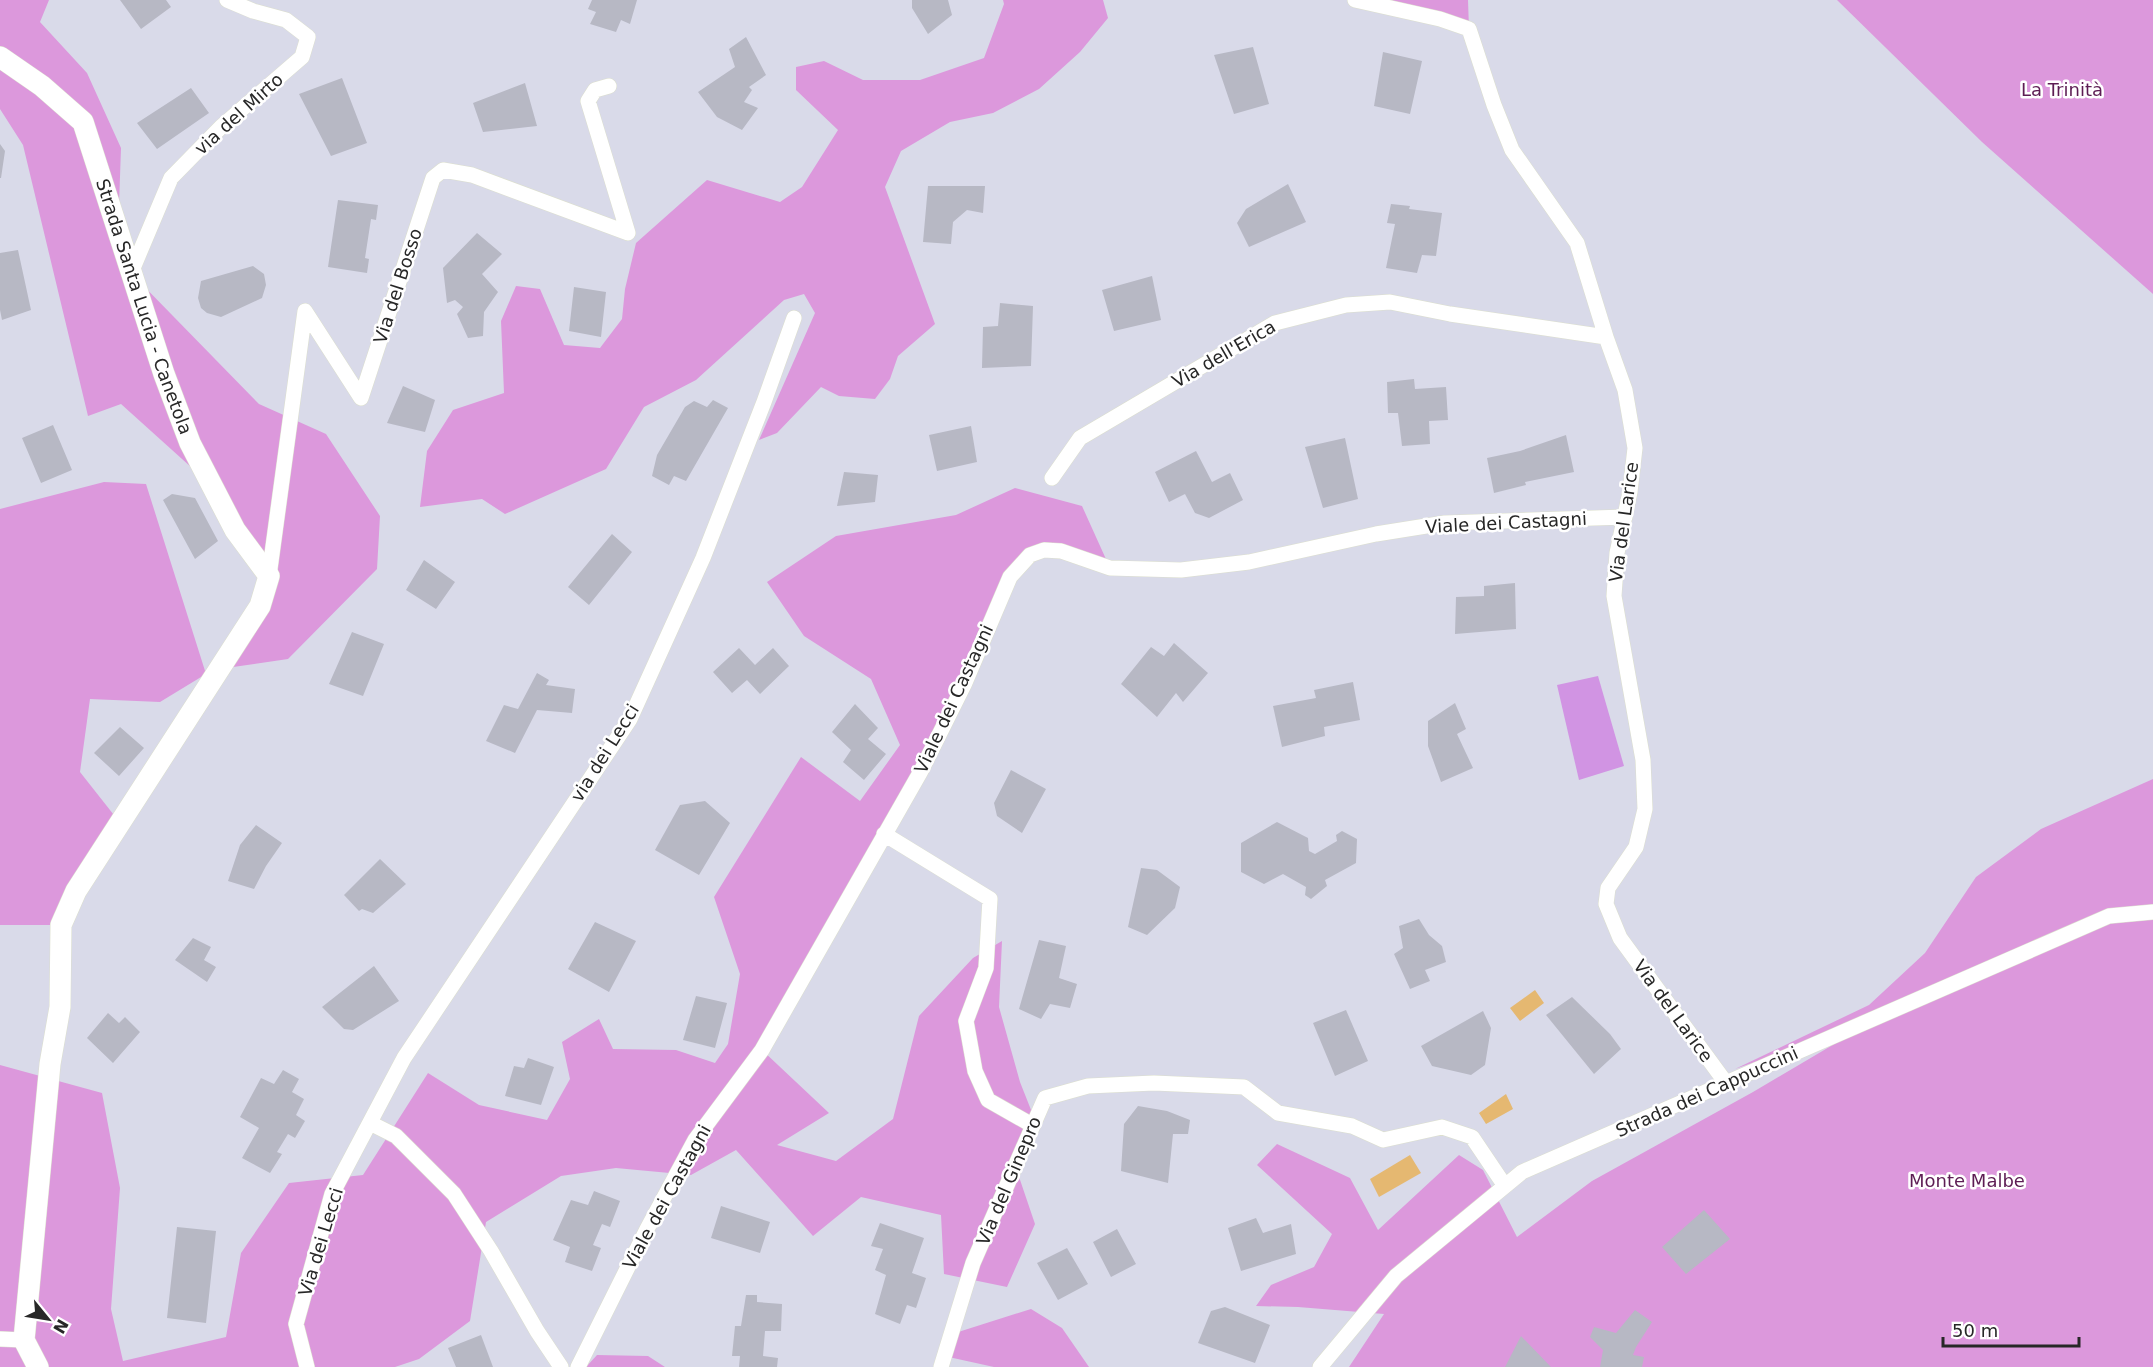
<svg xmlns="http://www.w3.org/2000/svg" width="2153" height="1367" font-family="'DejaVu Sans',sans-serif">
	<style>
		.green { fill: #dc98dc }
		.pitch { fill: #d194e3 }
		.water { fill: #e5b871 }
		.building { fill: #b7b8c4 }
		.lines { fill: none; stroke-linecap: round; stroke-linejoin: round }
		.street-casing { stroke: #dcdfce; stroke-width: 16 }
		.secondary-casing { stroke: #dcdfce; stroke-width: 22 }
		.street { stroke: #fff; stroke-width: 15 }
		.secondary { stroke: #fff; stroke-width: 21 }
		.labels { text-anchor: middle; stroke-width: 5; stroke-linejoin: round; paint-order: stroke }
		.park-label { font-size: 18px; fill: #5d1d54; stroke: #fff }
		.street-label { font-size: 18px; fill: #272727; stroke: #fff }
	</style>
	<rect width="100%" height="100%" fill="#d9dae9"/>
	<path class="green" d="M0 0H49L40 22 87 73 121 148 118 234 131 273 259 404 326 434 380 516 377 569 288 659 219 669 270 566 212 486 121 404 88 416 23 145 0 109Z
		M1003 0H1103L1108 18 1080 52 1039 89 993 113 950 122 901 151 885 187 935 324 898 356 890 379 875 399 839 396 821 387 777 433 759 440 815 313 804 294 784 300 696 380 644 407 606 469 505 514 482 499 420 507 427 451 453 410 504 393 501 321 516 286 540 289 564 345 600 348 622 319 625 289 636 243 707 180 780 202 802 187 838 130 796 90V67L824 61 863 80H920L984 58 1004 4Z
		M1352 0H1468L1469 29Z
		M1837 0H2153V294L1982 142Z
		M104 482 146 484 206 674 160 702 90 699 80 772 121 824 61 925H0V509Z
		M1015 488 1082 506 1110 568 1044 550 1010 577 964 685 762 1050 829 1113 777 1145 836 1161 893 1119 919 1016 973 958 1002 941 999 1007 1020 1082 1035 1120 1015 1165 1035 1224 1007 1287 944 1274 941 1215 861 1197 813 1236 736 1150 691 1175 616 1168 561 1176 486 1222 470 1321 419 1359 395 1367H0V1065L102 1093 120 1188 111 1309 123 1361 226 1337 241 1253 289 1183 363 1175 428 1073 479 1105 547 1120 570 1079 562 1042 599 1019 613 1049 676 1050 715 1063 728 1044 740 974 714 897 801 757 860 801 900 745 871 679 804 636 767 582 836 536 956 515Z
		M2153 779V1367H1349L1384 1314 1298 1307 1256 1306 1271 1285 1314 1267 1332 1234 1257 1165 1277 1144 1350 1178 1378 1230 1459 1155 1483 1170 1517 1237 1592 1181 1753 1092 1875 1020 1735 1069 1869 1005 1925 953 1976 877 2041 829Z
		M1031 1309 1062 1328 1089 1367H994L944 1356 952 1334Z
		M597 1355 648 1356 665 1367H586Z"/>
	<path class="pitch" d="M1598 676 1624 766 1579 780 1557 685Z"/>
	<path class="water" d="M1535 990 1544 1003 1520 1021 1510 1008Z
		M1506 1094 1513 1109 1486 1124 1479 1113Z
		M1410 1155 1421 1173 1379 1197 1370 1179Z"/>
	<path class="building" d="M120 0H166L171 7 141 29Z
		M592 0H637L630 24 621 20 616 32 590 24 596 12 588 9Z
		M912 0H948L952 15 928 34 912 8Z
		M746 37 766 75 749 87 752 90 744 102 758 108 742 130 717 117 698 92 735 67 729 49Z
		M1253 47 1269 104 1234 114 1214 55Z
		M1383 52 1422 61 1410 114 1374 106Z
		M342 78 367 143 331 156 299 94Z
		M525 83 537 126 483 132 473 103Z
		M191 88 209 113 157 149 137 123Z
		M0 144 5 151 1 178H0Z
		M1288 184 1306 222 1249 247 1237 223 1246 209Z
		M928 186H985L983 213 967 210 953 222 951 244 923 242Z
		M338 200 378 205 376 220 371 219 365 258 369 259 367 273 328 267Z
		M1391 204 1410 206 1409 209 1442 213 1436 256 1422 255 1417 273 1386 268 1395 224 1387 223Z
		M477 233 502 254 482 274 498 292 484 312 483 336 468 338 457 314 463 307 455 300 447 303 443 268Z
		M18 250 31 310 2 320 0 310V253Z
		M253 266 264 274 266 285 262 298 221 317 207 313 201 308 198 298 201 281Z
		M1152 276 1161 320 1114 331 1102 290Z
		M574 287 606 292 601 337 569 331Z
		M1000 303 1033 306 1031 366 982 368 983 327 998 326Z
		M1414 379 1415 389 1446 387 1448 420 1429 421 1430 444 1402 446 1398 413H1388L1387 382Z
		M403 386 435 400 425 432 387 423Z
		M713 400 728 408 686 481 674 476 669 485 652 476 657 455 685 407 694 401 707 407Z
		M53 425 72 470 41 483 22 438Z
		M971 426 977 462 937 471 929 435Z
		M1566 435 1574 472 1525 482 1526 485 1494 493 1487 458 1520 451Z
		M1345 438 1358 499 1323 508 1305 447Z
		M1196 451 1212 482 1230 473 1243 500 1209 518 1195 513 1185 494 1169 502 1155 472Z
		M844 472 878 475 875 502 837 506Z
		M172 494 195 498 218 541 195 559 163 500Z
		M612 534 632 552 589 605 568 587Z
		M424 560 455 582 436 609 406 590Z
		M1515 583 1516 629 1455 634 1456 597 1484 596V586Z
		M352 632 384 644 363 696 329 684Z
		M1174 643 1208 673 1183 702 1176 693 1157 717 1121 684 1151 647 1164 656Z
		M739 648 755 665 773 648 789 666 760 694 747 680 732 693 713 672Z
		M537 673 549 680 546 685 575 689 572 713 537 710 515 753 486 741 504 705 518 709Z
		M1353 682 1360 720 1324 727 1325 736 1282 747 1273 706 1316 698 1314 690Z
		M1455 703 1466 729 1457 734 1473 768 1441 782 1428 746V721Z
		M855 704 878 728 868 739 886 754 864 780 843 762 851 750 832 732Z
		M120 727 144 748 119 776 94 753Z
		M1011 770 1046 789 1022 833 997 816 994 803Z
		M705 801 730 823 699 875 655 850 680 805Z
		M1277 822 1308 838 1309 851 1315 854 1337 841 1336 835 1342 831 1357 839 1356 863 1325 880 1327 886 1311 899 1305 895 1306 887 1283 874 1264 884 1241 872V843Z
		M256 825 282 843 266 866 254 889 228 881 240 845Z
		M380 859 406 884 373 913 362 909 359 911 344 895Z
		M1141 868 1157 870 1180 887 1175 908 1147 935 1128 927Z
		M1419 919 1429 935 1442 946 1446 962 1425 970 1430 981 1410 989 1394 954 1403 948 1399 926Z
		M595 922 636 941 609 992 568 969Z
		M193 938 211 947 204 960 216 967 207 982 175 960Z
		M1039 940 1066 946 1059 978 1077 984 1070 1008 1050 1004 1041 1019 1019 1009Z
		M374 966 399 1001 353 1030 344 1029 322 1007Z
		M696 996 727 1003 715 1048 683 1040Z
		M1572 997 1610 1034 1621 1049 1594 1074 1546 1015Z
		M1346 1010 1368 1061 1335 1076 1313 1023Z
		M1483 1011 1491 1028 1485 1065 1471 1075 1432 1066 1421 1046Z
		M108 1013 119 1023 125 1017 140 1032 113 1063 87 1038Z
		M528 1058 554 1067 541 1105 505 1096 514 1066 524 1068Z
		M283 1070 299 1079 292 1092 304 1099 296 1115 305 1121 295 1138 288 1134 277 1152 282 1154 270 1173 242 1158 259 1128 240 1117 261 1078 274 1084Z
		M1138 1106 1167 1111 1190 1120 1188 1134H1173L1168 1183 1121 1171 1124 1124Z
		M594 1191 620 1201 610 1227 602 1224 593 1245 601 1248 592 1271 565 1262 570 1247 553 1240 571 1200 588 1205Z
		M721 1206 770 1222 760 1253 711 1238Z
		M1704 1210 1730 1239 1686 1274 1662 1247Z
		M1256 1218 1263 1233 1291 1224 1296 1254 1241 1271 1228 1228Z
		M880 1223 924 1238 912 1273 926 1278 916 1308 907 1305 900 1324 875 1314 886 1275 875 1270 883 1249 871 1246Z
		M177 1227 216 1231 206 1323 167 1318Z
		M1117 1229 1136 1264 1111 1277 1093 1242Z
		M1067 1248 1088 1284 1058 1300 1037 1263Z
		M746 1295H757V1302L782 1304 781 1331H765L763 1356 778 1358 777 1367H739L740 1356H732L735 1326H741Z
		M1225 1307 1270 1325 1255 1363 1198 1343 1211 1311Z
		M1635 1310 1652 1322 1636 1347 1633 1355 1644 1357 1642 1367H1600L1603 1350 1590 1337 1594 1327 1616 1333Z
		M481 1335 493 1367H456L448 1348Z
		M1521 1336 1551 1367H1505Z"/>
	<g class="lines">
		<defs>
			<path id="street" d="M1355 0 1440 19 1469 29 1494 105 1512 150 1577 243 1606 337 1625 390 1635 448 1630 492 1617 553 1614 596 1643 760 1645 809 1636 847 1608 888 1606 904 1620 938 1726 1083
				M131 273 171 178 221 127 302 57 308 37 286 20 253 11 227 0
				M1052 478 1080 438 1275 323 1346 305 1390 302 1450 314 1606 337
				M269 576 305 311 361 398 433 178 443 170 472 175 628 233 588 101 595 90 609 86
				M884 834 990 899 986 968 966 1021 975 1071 988 1100 1032 1125
				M370 1123 396 1136 454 1194 491 1251 537 1331 561 1367
				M0 1339 24 1340
				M307 1367 296 1324 332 1194 404 1058 630 719 703 558 764 402 794 318
				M578 1367 647 1229 695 1140 762 1050 921 771 964 685 1010 577 1030 555 1044 550 1061 551 1110 568 1181 570 1249 562 1376 534 1445 523 1625 517
				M941 1367 973 1263 1045 1098 1088 1086 1154 1083 1244 1087 1278 1113 1352 1126 1383 1140 1442 1127 1472 1137 1505 1186
				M1320 1367 1396 1276 1522 1172 2109 916 2153 912"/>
			<g id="secondary">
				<path id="s1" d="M0 57 42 86 83 122 164 374 190 443 235 530 269 576 260 606 76 891 61 925 60 1007 50 1064 24 1340 38 1367"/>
			</g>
		</defs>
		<use href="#street" class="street-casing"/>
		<use href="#secondary" class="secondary-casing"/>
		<use href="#street" class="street"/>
		<use href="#secondary" class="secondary"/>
	</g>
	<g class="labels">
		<g class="park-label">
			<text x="2062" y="96">La Trinità</text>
			<text x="1967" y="1187">Monte Malbe</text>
		</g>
		<g class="street-label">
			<text transform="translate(239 114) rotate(-42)" y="6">via del Mirto</text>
			<text transform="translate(398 286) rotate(-72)" y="6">Via del Bosso</text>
			<text dy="6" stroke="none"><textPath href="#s1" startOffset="300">Strada Santa Lucia - Canetola</textPath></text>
			<text transform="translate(1224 354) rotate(-30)" y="6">Via dell'Erica</text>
			<text transform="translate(1624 522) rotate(-82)" y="6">Via del Larice</text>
			<text transform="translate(1506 523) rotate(-3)" y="6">Viale dei Castagni</text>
			<text transform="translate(954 699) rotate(-65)" y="6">Viale dei Castagni</text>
			<text transform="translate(605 753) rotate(-58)" y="6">via dei Lecci</text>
			<text transform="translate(1673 1011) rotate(54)" y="6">Via del Larice</text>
			<text transform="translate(1707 1092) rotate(-24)" y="6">Strada dei Cappuccini</text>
			<text transform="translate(1009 1181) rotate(-67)" y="6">Via del Ginepro</text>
			<text transform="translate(667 1197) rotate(-61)" y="6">Viale dei Castagni</text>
			<text transform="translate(321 1242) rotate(-73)" y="6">Via dei Lecci</text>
		</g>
	</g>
	<g transform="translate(48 1319) rotate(120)" stroke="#ffffff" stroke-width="4.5" paint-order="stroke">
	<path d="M0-4.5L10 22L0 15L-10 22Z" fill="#272727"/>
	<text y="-9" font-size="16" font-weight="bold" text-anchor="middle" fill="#272727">N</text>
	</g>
	<path d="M1943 1337v9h136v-9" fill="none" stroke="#272727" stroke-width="3"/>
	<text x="1952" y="1337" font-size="18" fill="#272727" stroke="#ffffff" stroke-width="4.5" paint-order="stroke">50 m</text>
</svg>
